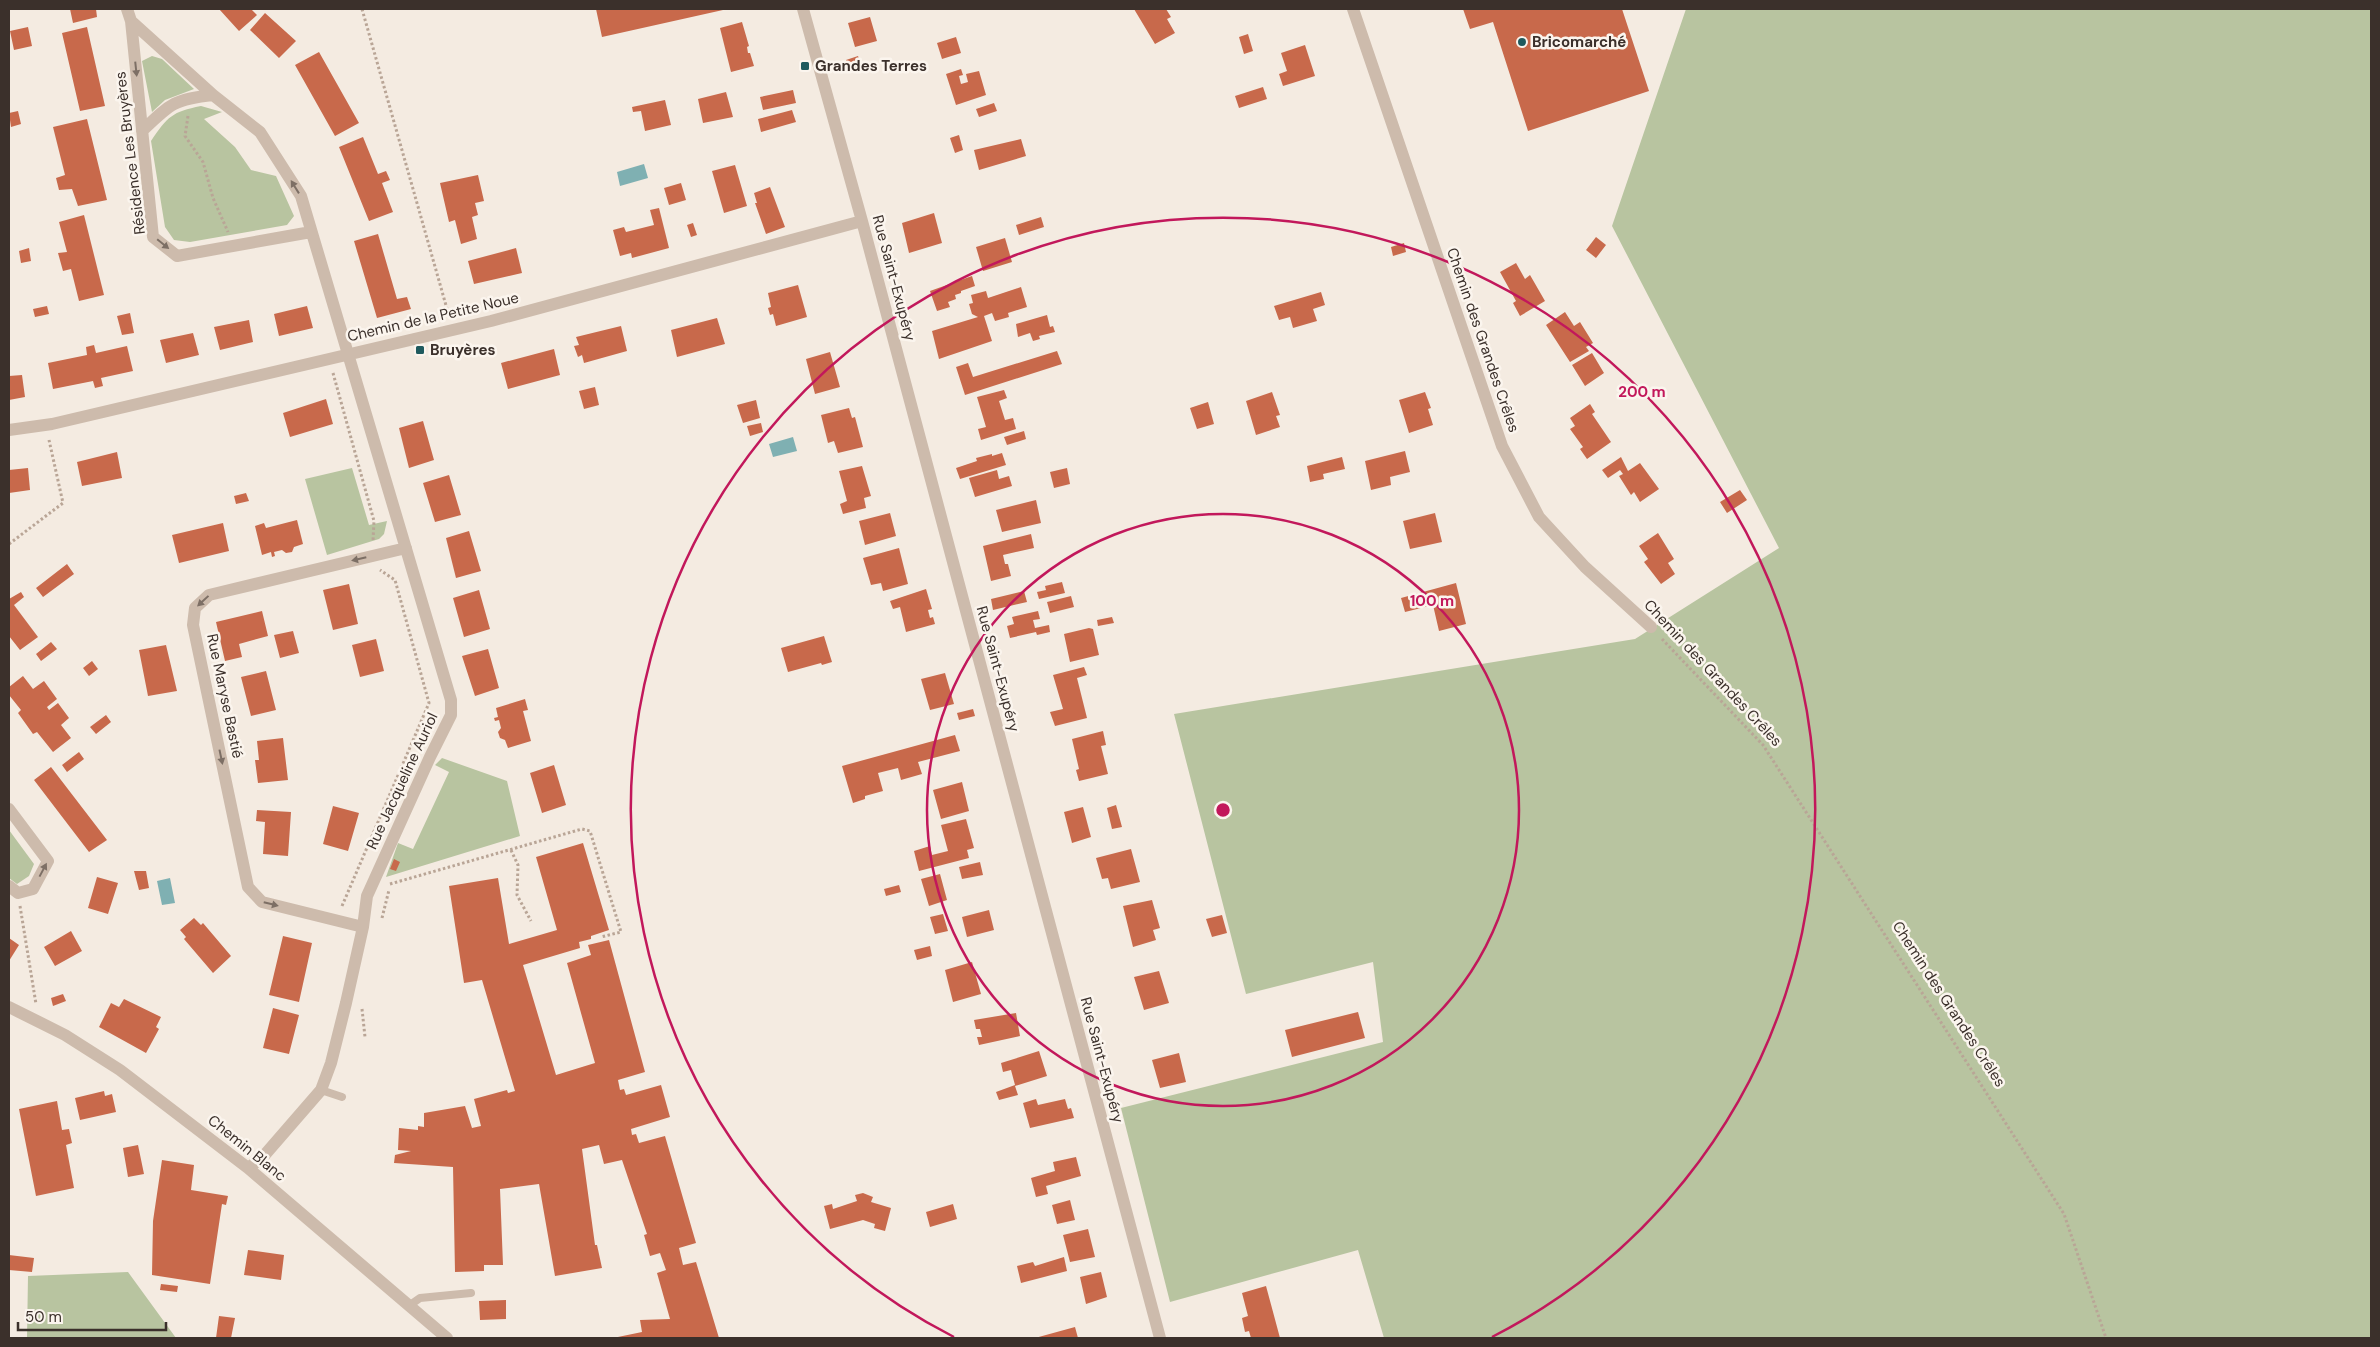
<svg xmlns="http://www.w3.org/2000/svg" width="2380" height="1347" font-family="'DM Sans',sans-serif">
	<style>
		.green { fill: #b8c4a0 }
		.water { fill: #7fb0b2 }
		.building { fill: #c8694b }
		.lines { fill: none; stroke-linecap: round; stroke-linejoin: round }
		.path { stroke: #b9a596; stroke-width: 3; stroke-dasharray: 2.5 2.5; stroke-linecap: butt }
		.service { stroke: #cdbbac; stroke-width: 8 }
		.minor { stroke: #cdbbac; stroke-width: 12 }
		.oneway { fill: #7d6f65 }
		.ring { fill: none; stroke: #c2185b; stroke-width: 2.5 }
		.poi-dot { fill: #1f5a5e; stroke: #fbf5ee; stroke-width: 2 }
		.labels { text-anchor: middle; stroke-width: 5; stroke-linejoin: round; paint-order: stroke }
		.poi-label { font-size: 15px; font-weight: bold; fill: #3b302b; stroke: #fbf5ee; text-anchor: start }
		.street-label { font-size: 15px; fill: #3b302b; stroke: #fbf5ee }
		.centre { fill: #c2185b; stroke: #fbf5ee; stroke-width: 2.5 }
		.ring-label { font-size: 15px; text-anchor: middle; font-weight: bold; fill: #c2185b; stroke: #fbf5ee; stroke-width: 5; stroke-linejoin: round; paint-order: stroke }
	</style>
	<rect width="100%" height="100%" fill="#f4ebe1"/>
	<path class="green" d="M1686 9H2371V1338H1384L1358 1250 1170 1302 1121 1108 1383 1042 1373 962 1246 994 1174 714 1635 639 1779 548 1612 226Z
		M152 56 162 59 194 89 165 100 152 112 142 61Z
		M201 106 222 112 204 119 235 147 251 170 276 176 294 216 287 225 190 242 174 240 165 227 151 141C168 116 172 112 201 106Z
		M352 468 369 525 387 521 384 534 379 539 327 555 305 479Z
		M442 758 507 781 520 836 386 877 398 843 413 849 449 772 435 765Z
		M9 830 34 864 29 876 17 884 9 878Z
		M128 1272 176 1338H27L28 1276Z"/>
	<path class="water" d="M644 164 648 178 620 186 617 172Z
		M793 437 797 451 773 457 769 444Z
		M170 878 175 903 162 905 157 881Z"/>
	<path class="building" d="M70 9H96L97 17 73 23Z
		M219 9H251L257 15 239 31Z
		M596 9H723V10L602 37Z
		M1134 9H1166L1171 17 1167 19 1175 33 1155 44Z
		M1463 9H1622L1649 91 1528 131 1493 22 1470 29Z
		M265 13 296 41 279 58 250 30Z
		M870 17 877 41 855 47 848 23Z
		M742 22 749 46 747 47 748 53H750L754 66 731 72 720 28Z
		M28 27 32 46 14 50 10 31Z
		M87 27 105 106 80 111 62 33Z
		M1248 34 1253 51 1244 54 1239 37Z
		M956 37 961 53 942 59 937 43Z
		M1305 45 1315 76 1283 86 1279 74 1287 71 1281 53Z
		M319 52 359 123 335 136 295 65Z
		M858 56 862 67 849 71 846 60Z
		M961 69 963 75 959 76 961 84 968 82 966 74 979 71 986 95 956 105 946 74Z
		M1263 87 1267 99 1239 108 1235 96Z
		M793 90 796 103 763 110 760 97Z
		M726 92 733 117 703 123 698 99Z
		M665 100 671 125 645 131 641 111 633 112 632 107Z
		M994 103 997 111 979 117 976 109Z
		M792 110 796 122 761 132 758 119Z
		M18 111 21 124 11 127 9 113Z
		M87 119 107 200 78 206 72 189 59 190 56 178 65 175 53 127Z
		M959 135 963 150 955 153 950 138Z
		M363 137 378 174 386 171 390 180 382 183 393 212 369 221 339 147Z
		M1021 139 1026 156 979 170 974 150Z
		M735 165 747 206 724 213 712 171Z
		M478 175 484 201 475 203 478 215 472 217 477 239 461 244 455 220 449 222 440 183Z
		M681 183 686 200 669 205 664 188Z
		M770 187 785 227 766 234 755 203H757L754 193Z
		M659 208 669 248 632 258 631 253 620 256 613 230 624 227 626 232 654 225 650 210Z
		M934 213 942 243 909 253 902 223Z
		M84 215 104 295 79 301 71 269 63 271 58 253 67 252 59 222Z
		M1041 217 1044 227 1019 235 1016 225Z
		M693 223 697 235 691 237 687 225Z
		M378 234 397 299 407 297 411 309 377 318 354 241Z
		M1596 237 1606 245 1596 258 1586 250Z
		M1005 238 1012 262 983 271 976 247Z
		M1404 243 1406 252 1393 256 1391 247Z
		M29 248 31 261 21 263 19 251Z
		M516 248 522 273 474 284 468 261Z
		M1516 263 1525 279 1530 275 1545 301 1520 316 1513 303 1516 301 1500 272Z
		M972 276 975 286 961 291V293L955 295 956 299 948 302 950 307 937 311 930 291Z
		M798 285 807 317 776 326 773 314 770 315 768 308 771 307 768 293Z
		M1021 287 1027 307 1008 313 1009 317 995 321 992 313 984 316 992 341 939 359 932 331 978 317 972 314 969 304 973 303 971 295 986 291 988 298Z
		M1321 292 1325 305 1313 309 1317 321 1293 328 1290 317 1279 320 1274 306Z
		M47 306 49 314 35 317 33 309Z
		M307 306 313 328 279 336 274 314Z
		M1565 312 1574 326 1580 322 1593 343 1586 347 1589 351 1570 362 1546 325Z
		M130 313 134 333 122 335 117 316Z
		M1047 315 1050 327 1053 326 1055 332 1039 336 1040 339 1033 341 1030 333 1018 337 1016 324Z
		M717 318 725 344 677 357 671 330Z
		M249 320 253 342 220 350 214 327Z
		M621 326 627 351 584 363 582 355 578 357 574 346 579 345 576 337Z
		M193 333 199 355 166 363 160 340Z
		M94 345 96 353 127 346 133 371 101 378 103 386 95 388 93 381 53 389 48 363 87 355 86 347Z
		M554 349 560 375 508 389 501 363Z
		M1057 351 1062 364 965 395 956 367 968 363 973 377Z
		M830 352 840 387 815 394 806 359Z
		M1592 353 1604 373 1585 386 1572 365Z
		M22 375 25 397 9 400V376Z
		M595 387 599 405 584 409 579 391Z
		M1004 390 1007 398 999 401 1005 420 1013 418 1016 429 981 440 978 429 986 427 977 397Z
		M1272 392 1280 415 1276 416 1280 427 1256 435 1246 401Z
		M1425 392 1431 408 1428 409 1433 425 1409 433 1399 400Z
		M326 399 333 424 290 437 283 413Z
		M756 400 760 418 743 423 737 405Z
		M1208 402 1214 424 1197 429 1190 408Z
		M1590 404 1595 412 1592 414 1611 442 1587 459 1580 449 1583 447 1570 429 1575 426 1570 418Z
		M849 408 852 418 855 417 863 447 838 453 834 441 828 443 821 415Z
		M423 421 434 460 409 468 399 428Z
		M761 423 763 432 750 436 747 426Z
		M1024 431 1026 439 1007 445 1004 437Z
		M1405 451 1410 472 1390 477 1391 485 1371 490 1365 461Z
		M117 452 122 478 82 486 77 462Z
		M1002 453 1006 465 960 479 956 468 977 461 976 458 992 454V456Z
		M1342 457 1345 469 1323 474 1324 479 1310 482 1307 466Z
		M1621 457 1628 471 1640 463 1659 489 1640 502 1634 492 1631 495 1619 476 1623 474 1620 470 1608 478 1602 470Z
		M862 466 871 496 864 498 866 508 843 514 840 504 847 501 839 471Z
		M28 468 30 490 9 493V470Z
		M1067 468 1070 484 1054 488 1050 472Z
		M997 470 999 479 1009 476 1012 486 975 497 969 478Z
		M449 475 461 515 435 522 423 483Z
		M1740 490 1747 500 1727 513 1720 502Z
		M246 493 249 501 236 504 234 496Z
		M1036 500 1041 523 1002 532 996 510Z
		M890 513 896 536 865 545 859 521Z
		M1435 513 1442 542 1410 549 1403 521Z
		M297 520 303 544 294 547 292 552 286 553 282 550 274 552 275 556 272 557 271 552 262 555 255 526 264 523 266 528Z
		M223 523 229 551 179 563 172 535Z
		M469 531 481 571 456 578 446 538Z
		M1658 533 1674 559 1668 563 1675 574 1661 584 1644 562 1648 559 1639 546Z
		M1031 534 1034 548 1003 555 1005 564H1008L1011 576 991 581 983 546Z
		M899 548 908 584 883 591 881 583 871 585 863 558Z
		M67 564 74 574 43 597 36 588Z
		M1062 582 1065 593 1039 599 1037 592 1046 590 1045 586Z
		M1456 583 1466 624 1439 631 1433 605 1405 612 1401 598Z
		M349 584 358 624 333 630 323 590Z
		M926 589 932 609 928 610 930 618 933 617 935 624 906 632 900 607 893 609 890 601Z
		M479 590 490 629 464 637 453 598Z
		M1024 591 1027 602 993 610 991 599Z
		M21 592 24 597 14 605 38 637 20 650 9 636V599Z
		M1071 596 1074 607 1050 613 1047 602Z
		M262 611 268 636 239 644 242 657 225 661 216 622Z
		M1038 611 1040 619 1033 620 1035 628 1049 625 1050 632 1037 635 1036 632 1010 638 1007 626 1014 624 1012 617Z
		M1112 617 1114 623 1098 626 1097 620Z
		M1089 628 1093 629 1099 655 1070 662 1064 634Z
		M293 631 299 653 280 658 274 635Z
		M824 636 832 662 822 665 821 663 788 672 781 648Z
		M376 639 384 671 360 677 352 645Z
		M51 642 57 649 41 661 36 654Z
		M166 645 177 691 148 696 139 650Z
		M488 649 499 688 475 696 462 656Z
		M92 661 98 669 89 676 83 668Z
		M1084 667 1087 675 1077 678 1087 718 1055 726 1050 712 1063 709 1053 675Z
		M266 671 276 710 251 716 241 677Z
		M945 673 954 704 930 710 921 679Z
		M23 676 33 689 44 681 57 699 47 707 49 710 58 703 69 718 61 725 71 738 53 752 37 732 33 734 18 713 21 710 9 695V687Z
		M525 699 528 710 523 711 531 741 508 748 505 740 500 738 498 732 501 728 499 720 495 721 494 718 498 717 496 708Z
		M973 709 975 716 959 720 957 713Z
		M106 715 111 722 96 734 90 727Z
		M1103 731 1106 745 1101 746 1108 774 1079 781 1076 770 1079 769 1072 739Z
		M955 735 960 751 918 762 922 774 901 780 898 768 878 773 883 791 865 796V799L853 803 842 766Z
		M283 738 288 780 258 783 255 760H259L257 741Z
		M79 752 84 759 67 772 62 765Z
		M554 765 566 805 542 813 530 773Z
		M51 767 107 840 89 852 34 780Z
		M962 782 969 811 941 819 933 790Z
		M1116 805 1122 827 1112 829 1107 808Z
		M333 806 359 813 348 851 323 844Z
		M1083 807 1091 837 1072 843 1064 812Z
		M257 810 291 812 288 856 263 854 265 822 256 821Z
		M966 819 974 848 967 850 969 858 919 871 914 851 930 846 932 855 948 851 941 825Z
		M583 843 609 930 591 936V939L579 942 580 948 523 965 556 1075 595 1063 567 963 591 955 588 945 609 940 645 1072 618 1080 620 1090 624 1089 626 1095 661 1085 670 1117 631 1129 632 1135 636 1134 639 1143 665 1136 696 1243 679 1248 683 1265 696 1262 719 1338H613L642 1332 640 1320 670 1319 657 1273 666 1270 660 1253 650 1256 644 1235 647 1234 622 1160 604 1164 599 1145 582 1149 595 1245H597L602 1268 555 1276 539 1184 500 1189 503 1265H484V1271L455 1272 453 1167 394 1163 395 1155 411 1151 398 1150 399 1128 418 1130V1126L424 1127V1113L465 1106 472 1128 481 1126 474 1099 507 1090 508 1093 515 1091 482 980 464 983 449 886 498 878 509 944 557 930 536 857Z
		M1131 849 1140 882 1111 889 1108 878 1102 879 1096 858Z
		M394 859 400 862 396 871 390 869Z
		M980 862 983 875 962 879 959 867Z
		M134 871H146L149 888 139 890Z
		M940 874 947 900 929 906 921 879Z
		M97 877 118 883 108 914 88 908Z
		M899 885 901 892 886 896 884 889Z
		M1152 900 1160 928 1153 930 1156 940 1133 947 1123 906Z
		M989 910 994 930 967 937 962 917Z
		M943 914 948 931 935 934 930 917Z
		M1222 915 1227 933 1212 937 1206 919Z
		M194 918 201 925 203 923 231 956 213 973 184 939 186 937 180 930Z
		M71 931 82 951 55 966 44 947Z
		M283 936 312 943 299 1002 269 995Z
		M9 938 19 945 9 961Z
		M930 946 932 956 917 960 914 950Z
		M972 962 981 994 953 1002 945 970Z
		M1159 971 1169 1003 1144 1010 1134 977Z
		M63 994 66 1001 53 1006 51 998Z
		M124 999 161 1017 156 1027 159 1029 146 1053 99 1027 111 1003 119 1007Z
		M273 1008 299 1015 289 1054 263 1048Z
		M1358 1012 1365 1038 1292 1057 1285 1030Z
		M1016 1013 1020 1036 979 1045 977 1037H982L980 1029H976L974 1020Z
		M1039 1051 1047 1076 1015 1086 1018 1095 999 1100 996 1092 1015 1085 1011 1070 1003 1072 1001 1063Z
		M1179 1053 1186 1082 1160 1088 1152 1060Z
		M104 1091 105 1096 112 1094 116 1112 80 1120 75 1098Z
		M1036 1099 1038 1105 1065 1099 1068 1109 1071 1108 1074 1118 1030 1128 1023 1103Z
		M57 1101 62 1130 69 1129 72 1143 66 1145 74 1188 36 1196 19 1109Z
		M138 1145 144 1174 128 1177 123 1148Z
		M1076 1157 1081 1176 1046 1186 1048 1194 1036 1197 1031 1178 1055 1171 1053 1162Z
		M162 1160 194 1165 191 1190 228 1196 226 1205 222 1204 210 1284 152 1275 153 1221Z
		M863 1193 873 1197 871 1202 891 1208 885 1231 874 1228 875 1224 863 1220 830 1229 824 1206 832 1204 833 1209 857 1201 855 1195Z
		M1070 1200 1075 1220 1057 1224 1052 1205Z
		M953 1204 957 1219 930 1227 926 1212Z
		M1088 1229 1095 1257 1070 1262 1063 1235Z
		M248 1250 284 1255 281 1280 244 1275Z
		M9 1255 34 1258 32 1272 9 1270Z
		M1064 1257 1067 1271 1021 1283 1017 1266 1033 1262 1035 1266Z
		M1101 1272 1107 1297 1086 1304 1080 1277Z
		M161 1284 178 1286 177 1292 160 1290Z
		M1266 1286 1280 1338H1251L1249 1331 1245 1332 1242 1318 1248 1316 1242 1293Z
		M506 1300V1319L480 1320 479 1301Z
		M219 1316 235 1318 231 1338H216Z
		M1075 1327 1078 1338H1035Z"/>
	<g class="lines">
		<path class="path" d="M362 9 449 316
			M188 116 185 136 203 162 213 198 228 232
			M333 373 374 521 373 541
			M9 544 63 503 49 440
			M1662 639 1763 745 2064 1214 2106 1338
			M511 850 518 865 517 895 531 921
			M390 884 582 829 590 831 621 932 601 937
			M20 906 36 1004
			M342 906 429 703 395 580 380 570
			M382 918 389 890
			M362 1009 365 1037"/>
		<path class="service" d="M321 1090 342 1097
			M410 1305 420 1298 471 1293"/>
		<path class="minor" d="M127 9 131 21 153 237 177 256 311 232
			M803 9 862 221 1160 1338
			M1353 9 1502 446 1539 517 1585 567 1651 627
			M131 21 213 95 260 132 301 196 451 700V715L430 757 367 896 363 927 346 1003 331 1063 321 1090 262 1158 248 1168
			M142 131C170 104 174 99 213 95
			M9 430 52 424 491 321 862 221
			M9 809 48 861 33 889 18 893 9 886
			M363 927 262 902 248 887 193 625 195 608 209 595 406 548
			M9 1007 65 1035 120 1070 248 1168 447 1338"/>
	</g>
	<defs><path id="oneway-solid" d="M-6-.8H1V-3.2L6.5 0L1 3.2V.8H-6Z" transform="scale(1.25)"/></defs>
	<g class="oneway">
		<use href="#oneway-solid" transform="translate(136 69) rotate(84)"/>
		<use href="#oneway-solid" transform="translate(295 187) rotate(-122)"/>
		<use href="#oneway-solid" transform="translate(163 244) rotate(39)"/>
		<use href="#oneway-solid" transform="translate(359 559) rotate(167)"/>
		<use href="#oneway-solid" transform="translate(203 601) rotate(137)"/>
		<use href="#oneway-solid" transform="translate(221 757) rotate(78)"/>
		<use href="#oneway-solid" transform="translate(43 870) rotate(-62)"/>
		<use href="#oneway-solid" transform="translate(271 904) rotate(14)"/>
	</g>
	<g class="ring">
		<circle cx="1223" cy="810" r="296"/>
		<path d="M954 1337A592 592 0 1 1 1492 1337"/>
	</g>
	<g class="poi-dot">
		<circle cx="1522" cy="42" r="5"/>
		<rect x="800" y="61" width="10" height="10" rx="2.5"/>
		<rect x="415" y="345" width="10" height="10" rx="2.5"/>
	</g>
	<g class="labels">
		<g class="poi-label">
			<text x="1532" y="47">Bricomarché</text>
			<text x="815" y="71">Grandes Terres</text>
			<text x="430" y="355">Bruyères</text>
		</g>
		<g class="street-label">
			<text transform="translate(130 153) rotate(-97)" y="5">Résidence Les Bruyères</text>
			<text transform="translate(894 278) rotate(75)" y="5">Rue Saint-Exupéry</text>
			<text transform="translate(433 317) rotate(-13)" y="5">Chemin de la Petite Noue</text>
			<text transform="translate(1483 340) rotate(71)" y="5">Chemin des Grandes Crêles</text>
			<text transform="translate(998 669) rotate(75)" y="5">Rue Saint-Exupéry</text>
			<text transform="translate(1713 673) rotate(47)" y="5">Chemin des Grandes Crêles</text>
			<text transform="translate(225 696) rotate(78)" y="5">Rue Maryse Bastié</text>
			<text transform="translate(402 781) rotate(-65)" y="5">Rue Jacqueline Auriol</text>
			<text transform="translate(1949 1004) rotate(57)" y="5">Chemin des Grandes Crêles</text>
			<text transform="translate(1102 1060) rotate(75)" y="5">Rue Saint-Exupéry</text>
			<text transform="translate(247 1148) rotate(39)" y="5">Chemin Blanc</text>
		</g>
	</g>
	<circle cx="1223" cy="810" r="8" class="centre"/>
	<g class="ring-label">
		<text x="1642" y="397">200 m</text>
		<text x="1432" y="606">100 m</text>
	</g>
	<rect width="2380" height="1347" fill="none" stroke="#3b302b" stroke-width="20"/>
	<path d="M18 1322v8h148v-8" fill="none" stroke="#3b302b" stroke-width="2.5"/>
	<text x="25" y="1322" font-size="15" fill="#3b302b" stroke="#fbf5ee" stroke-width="4" paint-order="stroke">50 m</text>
</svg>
